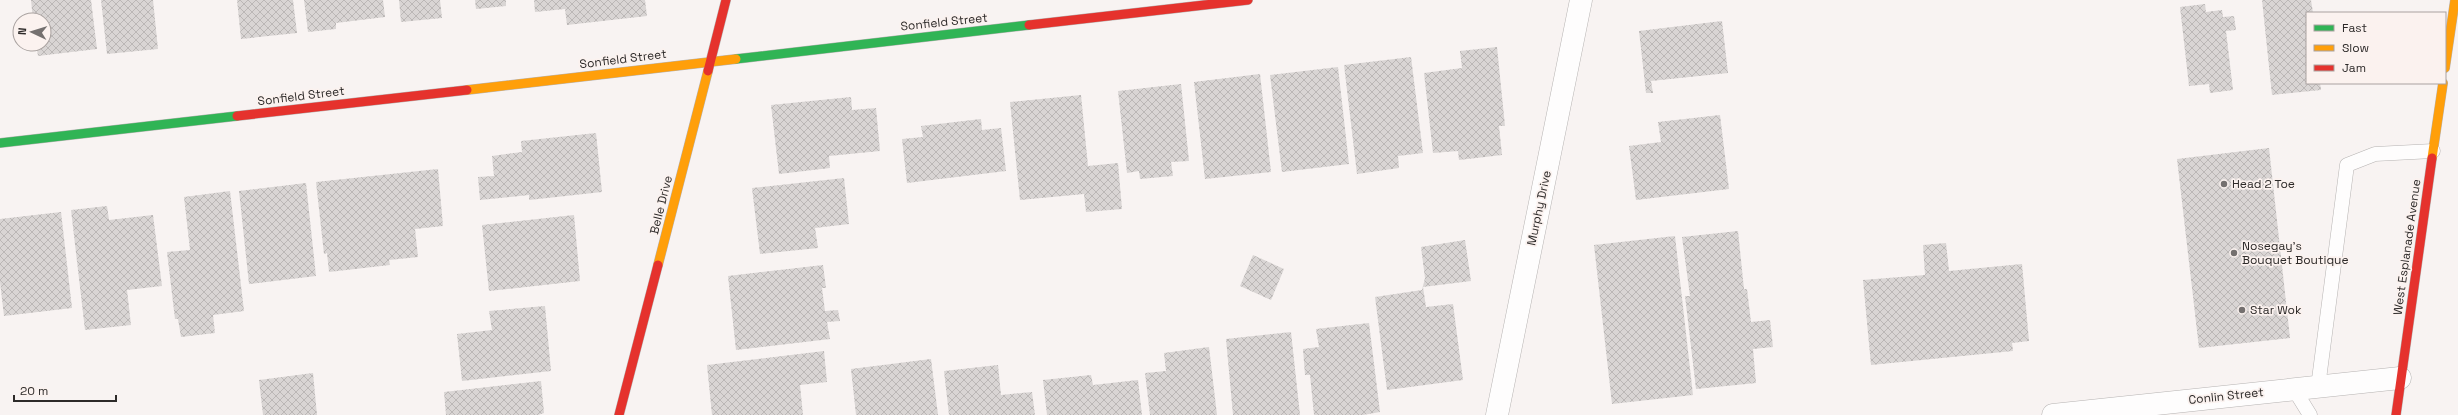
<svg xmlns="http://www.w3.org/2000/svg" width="2458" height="415" font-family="'Space Grotesk',sans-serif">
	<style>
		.building { fill: url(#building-cross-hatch) }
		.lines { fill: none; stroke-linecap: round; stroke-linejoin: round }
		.lane-casing { stroke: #b6b3b2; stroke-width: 15 }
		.street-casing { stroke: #b6b3b2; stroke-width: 23 }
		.fast-casing { stroke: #b6b3b2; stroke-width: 10 }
		.slow-casing { stroke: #b6b3b2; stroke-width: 10 }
		.jam-casing { stroke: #b6b3b2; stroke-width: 10 }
		.lane { stroke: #fefdfd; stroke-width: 14 }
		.street { stroke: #fefdfd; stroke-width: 22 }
		.fast { stroke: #30b455; stroke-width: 9 }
		.slow { stroke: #ff9f0a; stroke-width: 9 }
		.jam { stroke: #e5322d; stroke-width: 9 }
		.poi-dot { fill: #74706f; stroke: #fbf2ef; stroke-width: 1.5 }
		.labels { text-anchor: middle; stroke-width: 3.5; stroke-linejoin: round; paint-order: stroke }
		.street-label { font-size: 12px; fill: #2d2a29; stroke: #fbf2ef }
		.poi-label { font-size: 12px; fill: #2d2a29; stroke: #fbf2ef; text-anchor: start }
	</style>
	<defs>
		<pattern id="building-cross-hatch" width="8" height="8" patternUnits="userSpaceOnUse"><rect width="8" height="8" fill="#d9d5d4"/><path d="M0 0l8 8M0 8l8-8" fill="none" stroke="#bbb7b6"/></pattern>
	</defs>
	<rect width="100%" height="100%" fill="#f8f3f2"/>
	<path class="building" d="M31 0H91L97 49 38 56 36 44H44V20H33Z
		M101 0H153L158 49 107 54Z
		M237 0H293L297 33 241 39Z
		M304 0H383L385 17 336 23V29L308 32Z
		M399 0H440L442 18 401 22Z
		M475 0H506V6L476 9Z
		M534 0H645L647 16 567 25 565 9 535 12Z
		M2262 0H2311L2313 13H2307V83H2320L2321 90 2272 95Z
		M2205 4 2206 12 2222 10 2223 17 2234 16 2236 30 2226 31 2233 90 2210 93 2209 84 2189 86 2180 7Z
		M1722 21 1728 73 1651 81 1653 93H1646L1639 31Z
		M1497 47 1505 126H1499L1502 155 1459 160 1458 151 1433 153 1424 73 1462 68 1460 51Z
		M1411 57 1423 153 1398 156 1399 168 1357 174 1344 65Z
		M1338 67 1349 164 1282 172 1270 75Z
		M1260 74 1271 172 1205 179 1194 82Z
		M1181 84 1189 161 1171 162 1173 176 1140 179 1139 171 1127 173 1118 91Z
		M1081 95 1088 166 1118 163 1122 209 1086 212 1084 194 1020 200 1010 102Z
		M851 97 852 110 876 108 880 151 829 156 830 168 779 174 771 105Z
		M1720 115 1729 189 1636 200 1629 146 1661 142 1658 122Z
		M981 119 982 130 1001 128 1006 171 907 183 902 139 923 137 921 126Z
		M596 133 602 192 529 200V195L480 200 478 177 494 176 492 156 522 152 521 141Z
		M2269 148 2290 338 2199 348 2177 159Z
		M438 169 443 226 415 229 418 257 389 260 390 265 329 272 327 253 324 254 316 182Z
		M844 178 849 224 815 228 818 248 760 254 752 188Z
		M306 183 316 276 249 284 239 191Z
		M230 191 244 311 213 315 215 333 181 337 178 319H175L167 252 190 250 184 197Z
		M107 206 109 220 153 215 162 286 127 290 131 325 85 330 71 210Z
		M61 212 72 308 4 316 0 282V219Z
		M574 215 580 281 489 291 482 225Z
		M1738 231 1744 289H1747L1751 322 1770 320 1773 347 1753 349 1756 383 1696 389 1685 296H1690L1682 237Z
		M1675 236 1693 395 1612 404 1594 245Z
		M1465 240 1471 281 1423 287 1426 307 1453 304 1463 380 1387 390 1375 297 1422 290 1425 278 1421 247Z
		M1946 243 1949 271 2022 264 2029 341 2012 343 2013 351 1871 365 1863 280 1925 275 1923 245Z
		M1253 255 1284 269 1271 300 1240 286Z
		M823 265 826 288H822L825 311 838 310 840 321 827 322 830 339 736 350 728 276Z
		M545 306 551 371 462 381 457 334 492 330 489 311Z
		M1369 323 1380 412 1363 415H1314L1310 375H1305L1303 349 1319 347 1316 329Z
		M1291 332 1300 415H1233L1226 339Z
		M1209 347 1217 415H1150L1145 373 1166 371 1164 353Z
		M824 351 827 382 800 385 803 415H712L707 365Z
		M931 359 938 415H856L851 369Z
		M998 365 1001 395 1032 392 1035 415H949L944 371Z
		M313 373 317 415H263L259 380Z
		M1091 375 1093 385 1138 380 1142 415H1047L1043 380Z
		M541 381 544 413 538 415H446L444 392Z"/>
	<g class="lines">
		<defs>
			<path id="lane" d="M2318 387 2347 165 2375 154 2433 151
				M2294 389 2310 415"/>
			<path id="street" d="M1497 415 1581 0
				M2053 415 2400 378"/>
			<path id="fast" d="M736 59 1029 25
				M0 143 237 116"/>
			<path id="slow" d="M2445 68 2455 0
				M467 90 736 59
				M2432 158 2443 83
				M658 265 708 71"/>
			<path id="jam" d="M1029 25 1248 0
				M708 71 726 0
				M237 116 467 90
				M619 415 658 265
				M2396 415 2432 158"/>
		</defs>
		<use href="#lane" class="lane-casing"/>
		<use href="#street" class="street-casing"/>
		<use href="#fast" class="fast-casing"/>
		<use href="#slow" class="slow-casing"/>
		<use href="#jam" class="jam-casing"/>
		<use href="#lane" class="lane"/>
		<use href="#street" class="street"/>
		<use href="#fast" class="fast"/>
		<use href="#slow" class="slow"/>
		<use href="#jam" class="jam"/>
	</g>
	<g class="poi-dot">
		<circle cx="2224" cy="184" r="4"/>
		<circle cx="2234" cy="253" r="4"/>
		<circle cx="2242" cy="310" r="4"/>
	</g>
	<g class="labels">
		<g class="street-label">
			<text transform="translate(944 22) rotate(-6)" y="4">Sonfield Street</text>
			<text transform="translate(623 59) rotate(-7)" y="4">Sonfield Street</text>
			<text transform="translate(301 96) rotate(-7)" y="4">Sonfield Street</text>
			<text transform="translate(661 205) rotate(-76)" y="4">Belle Drive</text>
			<text transform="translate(1539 208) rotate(-78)" y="4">Murphy Drive</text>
			<text transform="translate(2407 247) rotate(-82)" y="4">West Esplanade Avenue</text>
			<text transform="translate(2226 396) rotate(-6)" y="4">Conlin Street</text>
		</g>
		<g class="poi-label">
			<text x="2232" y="188">Head 2 Toe</text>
			<text x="2242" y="250">Nosegay's<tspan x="2242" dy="14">Bouquet Boutique</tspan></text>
			<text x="2250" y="314">Star Wok</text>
		</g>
	</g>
	<rect x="2306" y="12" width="140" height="72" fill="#fbf2ef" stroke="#a9a2a0"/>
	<rect x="2314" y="25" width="20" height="6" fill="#30b455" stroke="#a9a2a0"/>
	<text x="2342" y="32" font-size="12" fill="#2d2a29">Fast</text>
	<rect x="2314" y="45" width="20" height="6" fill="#ff9f0a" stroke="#a9a2a0"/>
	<text x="2342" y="52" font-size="12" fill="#2d2a29">Slow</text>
	<rect x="2314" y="65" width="20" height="6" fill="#e5322d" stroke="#a9a2a0"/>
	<text x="2342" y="72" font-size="12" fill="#2d2a29">Jam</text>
	<g transform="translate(32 32) rotate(274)"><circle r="19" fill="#fbf2ef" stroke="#a9a2a0"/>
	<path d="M0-3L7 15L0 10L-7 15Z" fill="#74706f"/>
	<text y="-6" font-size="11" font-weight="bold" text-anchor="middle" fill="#2d2a29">N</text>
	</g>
	<path d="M14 395v6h102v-6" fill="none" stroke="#2d2a29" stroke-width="2"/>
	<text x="20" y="395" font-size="12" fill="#2d2a29" stroke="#fbf2ef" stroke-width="3" paint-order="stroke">20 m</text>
</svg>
